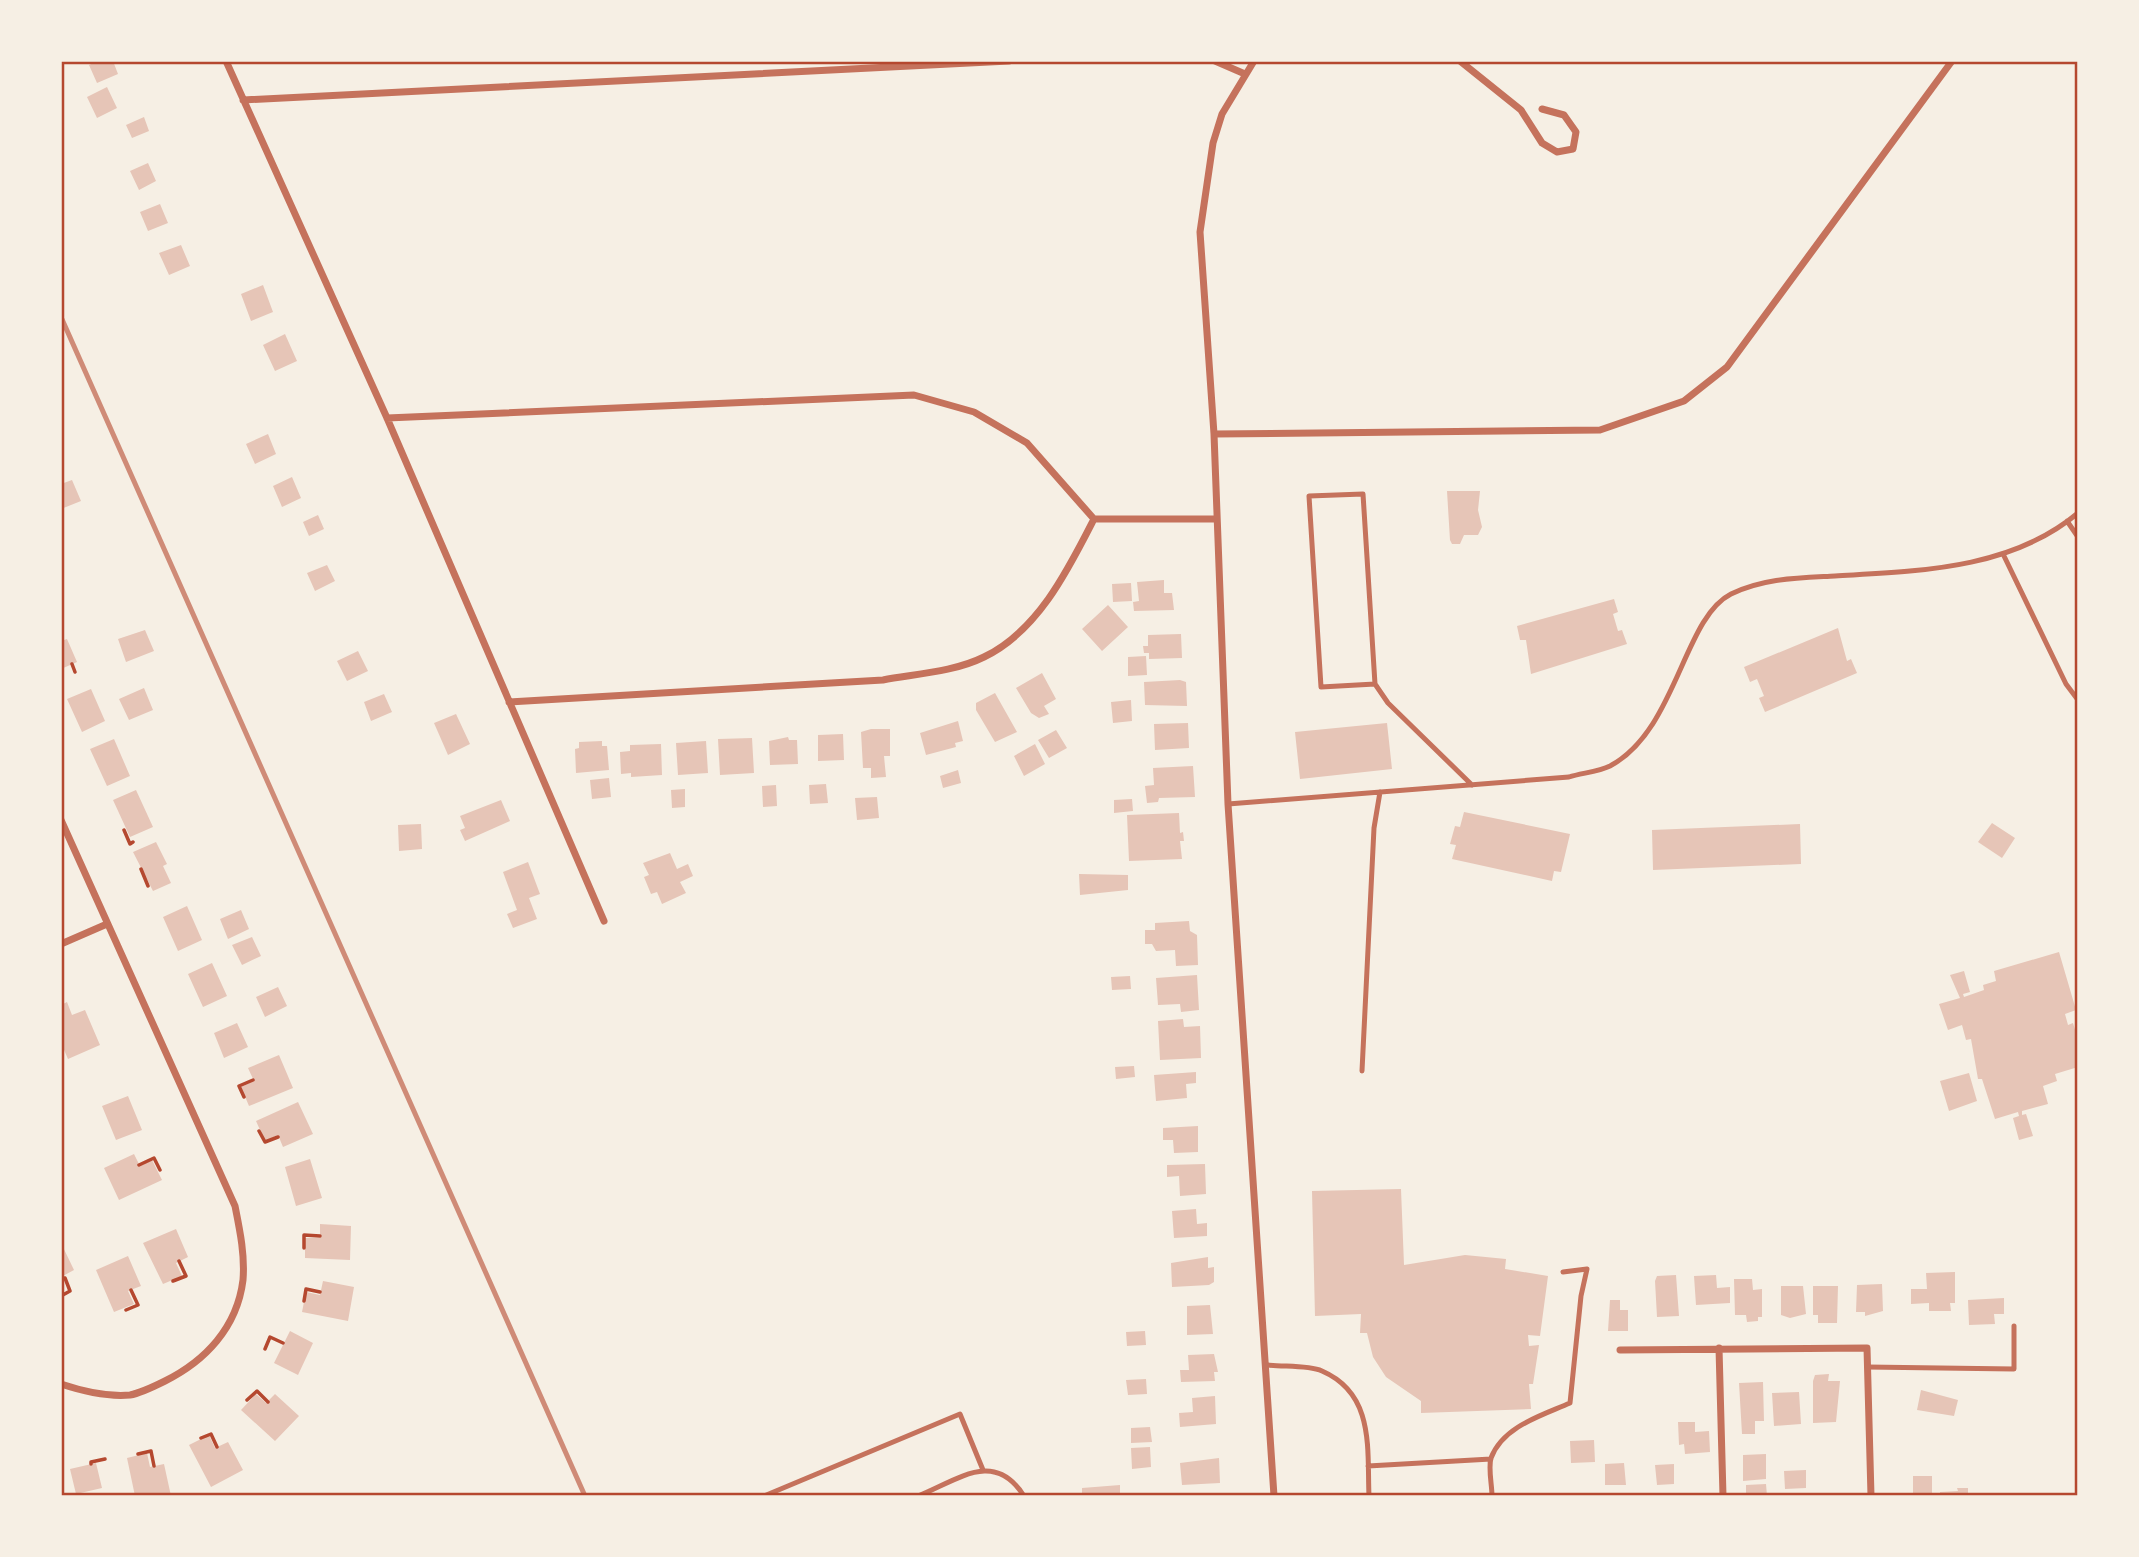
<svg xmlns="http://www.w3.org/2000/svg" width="2139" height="1557" font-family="'PT Sans Narrow',sans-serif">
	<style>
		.building { fill: #e6c5b7 }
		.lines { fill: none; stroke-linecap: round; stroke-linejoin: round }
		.path { stroke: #b5482f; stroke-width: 3.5 }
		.service { stroke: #c5725c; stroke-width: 5 }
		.minor { stroke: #c5725c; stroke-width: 7 }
		.rail { stroke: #cf8b77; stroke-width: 5 }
		.neatline { fill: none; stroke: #b5482f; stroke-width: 2.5 }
	</style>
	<rect width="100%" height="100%" fill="#f6efe4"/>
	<path class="building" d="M98 61H113L118 74 97 83 89 65Z
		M107 87 117 108 97 118 87 97Z
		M144 117 149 131 132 138 126 125Z
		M148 163 156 181 139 190 130 171Z
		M160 204 168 223 148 231 140 212Z
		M181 245 190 266 169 275 159 253Z
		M263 285 273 312 251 321 241 294Z
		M285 334 297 361 275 371 263 345Z
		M268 434 276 454 255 464 246 444Z
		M292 477 301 498 282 507 273 486Z
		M72 480 81 501 61 509V484Z
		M1447 491H1480L1478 510 1482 527 1478 535H1464L1460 544H1452L1450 540Z
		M318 515 324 529 309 536 303 522Z
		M327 565 335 581 315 591 307 573Z
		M1164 580V593H1172L1174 610 1134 611 1133 602 1139 601 1137 582Z
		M1131 583 1132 601 1113 602 1112 584Z
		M1614 599 1618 612 1613 614 1618 631 1622 630 1627 644 1531 674 1526 640H1520L1517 626Z
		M1108 605 1128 627 1102 651 1082 629Z
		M1838 628 1847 661 1851 659 1857 673 1765 712 1759 698 1764 696 1757 679 1750 682 1744 667Z
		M145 630 154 651 126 662 118 639Z
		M1181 634 1182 658 1149 659V653H1144L1143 646H1148V635Z
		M67 639 77 662 61 669V641Z
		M358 651 368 671 347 681 337 661Z
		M1146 656 1147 675 1128 676V657Z
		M1042 673 1056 699 1044 706 1049 714 1039 718 1031 713 1016 688Z
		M1180 680 1186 682 1187 706 1145 705 1144 682Z
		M144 688 153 710 129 720 119 699Z
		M91 689 105 721 82 732 67 699Z
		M995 693 1017 732 995 742 976 710V703Z
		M384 694 392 712 371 721 364 702Z
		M1131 700 1132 721 1113 723 1111 702Z
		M456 714 470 744 448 755 434 723Z
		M958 721 963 741 955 743 956 747 926 755 920 733Z
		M1188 723 1189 748 1155 750 1154 724Z
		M1387 723 1392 769 1300 779 1295 732Z
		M871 729H890V756H884L886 777 871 778V768H863L861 732Z
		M1056 730 1067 748 1049 758 1038 740Z
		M843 734 844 760 818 761V735Z
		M788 737 789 740H797L798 764 770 765 769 741Z
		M752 738 754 773 720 775 718 739Z
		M114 739 130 776 107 786 90 749Z
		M602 741V746H607L609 770 576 773 575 749 579 748V742Z
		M706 741 708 773 678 775 676 743Z
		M661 744 662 775 631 777V773L621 774 620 752 630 751V745Z
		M1035 744 1045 764 1024 776 1014 756Z
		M1193 766 1195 797 1159 798 1158 802 1147 803 1145 786 1154 785 1153 768Z
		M958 770 961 783 943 788 940 776Z
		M609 778 611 797 592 799 590 780Z
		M826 784 828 803 810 804 809 785Z
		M776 785 777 806 763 807 762 786Z
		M685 789V807L672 808 671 790Z
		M136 790 153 827 130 837 113 800Z
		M877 797 879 818 857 820 855 798Z
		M1132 799 1133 811 1114 813V800Z
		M501 800 510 821 465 841 460 830 465 828 460 816Z
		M1464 812 1570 834 1561 872 1554 871 1552 881 1452 859 1456 845 1450 844 1455 826 1460 827Z
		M1179 813 1180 833 1183 832 1184 841H1180L1182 859 1129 861 1127 815Z
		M1992 823 2015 838 2002 858 1978 842Z
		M421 824 422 849 399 851 398 825Z
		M1800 824 1801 864 1653 870 1652 830Z
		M156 842 167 864 163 866 171 883 153 891 133 852Z
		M670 853 677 869 688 864 693 876 680 882 686 893 662 904 657 892 651 894 644 877 649 875 643 863Z
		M528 862 540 894 529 898 537 919 513 928 507 914 517 910 503 872Z
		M1079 874 1128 875V890L1080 895Z
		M187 906 202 940 178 951 163 917Z
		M241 910 249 929 228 939 220 919Z
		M1189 921 1190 931 1197 935 1198 965 1176 966 1175 950 1156 951 1152 944H1145V930H1155V923Z
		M252 937 261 956 242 965 232 945Z
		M2059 952 2076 1010 2065 1014 2068 1025 2073 1023 2078 1040V1067L2055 1074 2057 1081 2043 1086 2048 1104 2022 1111V1115L2026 1114 2033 1136 2019 1140 2013 1118 2019 1116 2018 1112 1995 1119 1982 1079H1978L1971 1039 1966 1040 1962 1025 1948 1030 1939 1004 1960 998 1950 975 1964 971 1970 992 1963 994 1964 997 1984 990 1983 985 1996 981 1994 971Z
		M212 963 227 996 203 1007 188 974Z
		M1197 975 1199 1010 1181 1012 1180 1004 1158 1005 1156 978Z
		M1130 976 1131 989 1112 990 1111 977Z
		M278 987 287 1006 265 1017 256 997Z
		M67 1002 72 1015 85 1010 100 1045 68 1059 61 1043V1005Z
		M1183 1019 1184 1027 1200 1026 1201 1058 1160 1060 1158 1021Z
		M237 1023 248 1047 224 1058 214 1033Z
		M279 1055 293 1088 249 1106 241 1087 254 1081 248 1068Z
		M1134 1066 1135 1077 1116 1079 1115 1067Z
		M1196 1072V1083L1186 1084 1187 1098 1156 1101 1154 1075Z
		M1969 1073 1977 1101 1949 1111 1940 1081Z
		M128 1096 142 1130 116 1140 102 1106Z
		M298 1102 313 1134 283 1147 278 1135 265 1141 256 1121Z
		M1198 1126V1152L1174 1153 1173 1140H1163V1128Z
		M134 1154 140 1166 152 1160 162 1180 119 1200 104 1168Z
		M310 1159 322 1198 296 1206 285 1167Z
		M1205 1164 1206 1194 1180 1196 1179 1176 1167 1177V1165Z
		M1401 1189 1404 1265 1465 1255 1506 1259 1505 1269 1548 1276 1540 1336 1528 1335 1529 1346 1539 1345 1533 1384H1529L1531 1409 1421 1413V1401L1386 1377 1373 1357 1367 1333H1360L1361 1314 1315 1316 1312 1191Z
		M1196 1209 1197 1224 1207 1223V1236L1174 1238 1172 1211Z
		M320 1224 351 1226 350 1260 305 1258V1238H320Z
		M176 1229 188 1257 176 1263 182 1276 163 1284 143 1243Z
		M61 1243 74 1270 61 1277Z
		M128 1256 141 1286 128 1291 134 1304 114 1312 96 1270Z
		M1208 1257V1268L1214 1267V1282L1209 1285 1172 1287 1171 1263Z
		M1955 1272V1303H1950L1951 1311H1929V1303L1911 1304V1289H1927L1926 1273Z
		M1676 1275 1679 1316 1657 1317 1655 1281 1657 1276Z
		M1716 1275 1717 1288 1730 1287V1303L1696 1305 1694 1276Z
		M1734 1279H1752L1753 1290 1762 1289V1317H1758V1321L1747 1322 1746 1315H1735Z
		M323 1281 354 1287 348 1321 302 1312 306 1292 320 1295Z
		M1882 1284 1883 1311 1865 1316V1312H1856L1857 1285Z
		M1781 1286H1803L1806 1314 1790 1318 1781 1315Z
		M1813 1286H1838L1837 1323H1818V1315H1813Z
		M2004 1298V1314H1994L1995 1324 1969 1325 1968 1300Z
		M1610 1300H1620V1310H1628V1331H1608Z
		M1210 1305 1213 1334 1187 1335V1306Z
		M290 1331 313 1343 298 1375 274 1363Z
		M1145 1331 1146 1345 1127 1346 1126 1332Z
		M1214 1354 1218 1372H1214L1215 1381 1181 1382 1180 1370H1189L1188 1355Z
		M1829 1374 1828 1381H1840L1836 1422 1813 1423V1381L1815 1375Z
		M1146 1379 1147 1394 1128 1395 1126 1380Z
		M1763 1382 1764 1421H1755V1434H1742L1739 1383Z
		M1921 1390 1958 1400 1954 1416 1917 1410Z
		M1799 1392 1801 1424 1774 1426 1772 1393Z
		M256 1394 266 1403 275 1394 299 1416 275 1441 241 1410Z
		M1215 1396 1216 1424 1180 1427 1179 1413 1193 1412 1192 1398Z
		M1678 1422H1695V1432L1709 1431 1710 1452 1685 1454 1684 1444 1679 1445Z
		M1150 1427 1152 1442 1131 1443V1428Z
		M209 1435 215 1448 228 1442 243 1470 211 1487 189 1445Z
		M1594 1440 1595 1462 1571 1463 1570 1441Z
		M1150 1447 1151 1467 1132 1469 1131 1448Z
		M147 1453 150 1467 164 1464 171 1496H135L127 1458Z
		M1766 1454V1479L1743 1481V1455Z
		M1219 1458 1220 1483 1182 1485 1180 1463Z
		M96 1463 102 1488 76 1494 70 1469Z
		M1624 1463 1626 1485H1605V1464Z
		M1674 1464V1484L1657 1485 1655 1465Z
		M1806 1470V1488L1785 1489 1784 1471Z
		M1913 1476H1932V1496H1913Z
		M1766 1484 1767 1496H1746V1485Z
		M1120 1485V1496H1082V1488Z
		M1957 1488H1968V1496H1940V1492L1958 1491Z"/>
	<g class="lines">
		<path class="path" d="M72 664 75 672
			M124 830 130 844 133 842
			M141 869 148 886
			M244 1097 239 1086 253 1080
			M259 1131 265 1142 278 1137
			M139 1165 154 1158 160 1170
			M304 1248V1235L320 1236
			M173 1281 186 1276 179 1261
			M61 1296 70 1291 65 1278
			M304 1301 306 1289 320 1292
			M126 1310 138 1305 131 1290
			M265 1349 270 1337 283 1343
			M247 1400 257 1391 268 1402
			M201 1438 211 1434 217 1447
			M138 1454 151 1451 154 1466
			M91 1464V1462L105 1459"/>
		<path class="service" d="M2067 521 2078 537
			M2004 556 2066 684 2078 700
			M1375 684 1321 687 1309 496 1363 494 1375 684 1388 703 1472 785
			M1228 804 1569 777C1581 773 1598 772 1610 766 1677 730 1683 618 1731 594 1764 578 1798 578 1835 576 1918 571 2010 570 2078 513
			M1362 1071 1374 828 1380 792
			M1268 1365C1284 1367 1308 1365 1322 1371 1375 1394 1367 1449 1369 1496
			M1867 1367 2014 1369V1326
			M1368 1466 1491 1459
			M764 1496 960 1414 983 1470
			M918 1496C958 1480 994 1449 1024 1496
			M1492 1496C1492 1485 1488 1468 1491 1458 1503 1426 1543 1415 1570 1403L1581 1296 1587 1269 1563 1272"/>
		<path class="minor" d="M226 61 387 418 604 921
			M1215 61 1245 74
			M1254 61 1222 114 1213 143 1200 232 1214 434 1228 804 1274 1496
			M1460 61 1521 110 1542 143 1557 152 1573 149 1576 132 1564 115 1542 109
			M243 100 1009 61
			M387 418 914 395 974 412 1027 443 1094 519H1217
			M1214 434 1600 430 1684 401 1727 367 1952 61
			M509 702 883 680C915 674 954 672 984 657 1038 631 1068 570 1094 519
			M61 820 235 1206C240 1231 245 1255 243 1280 237 1328 205 1361 165 1381 155 1386 141 1393 130 1395 108 1397 82 1391 61 1384
			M61 944 107 924
			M1719 1348 1723 1496
			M1620 1350 1867 1348 1871 1496"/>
		<path class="rail" d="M61 317 585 1496"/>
	</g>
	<rect width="2139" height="1557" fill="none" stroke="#f6efe4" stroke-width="126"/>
	<rect x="63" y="63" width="2013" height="1431" class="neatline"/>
</svg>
